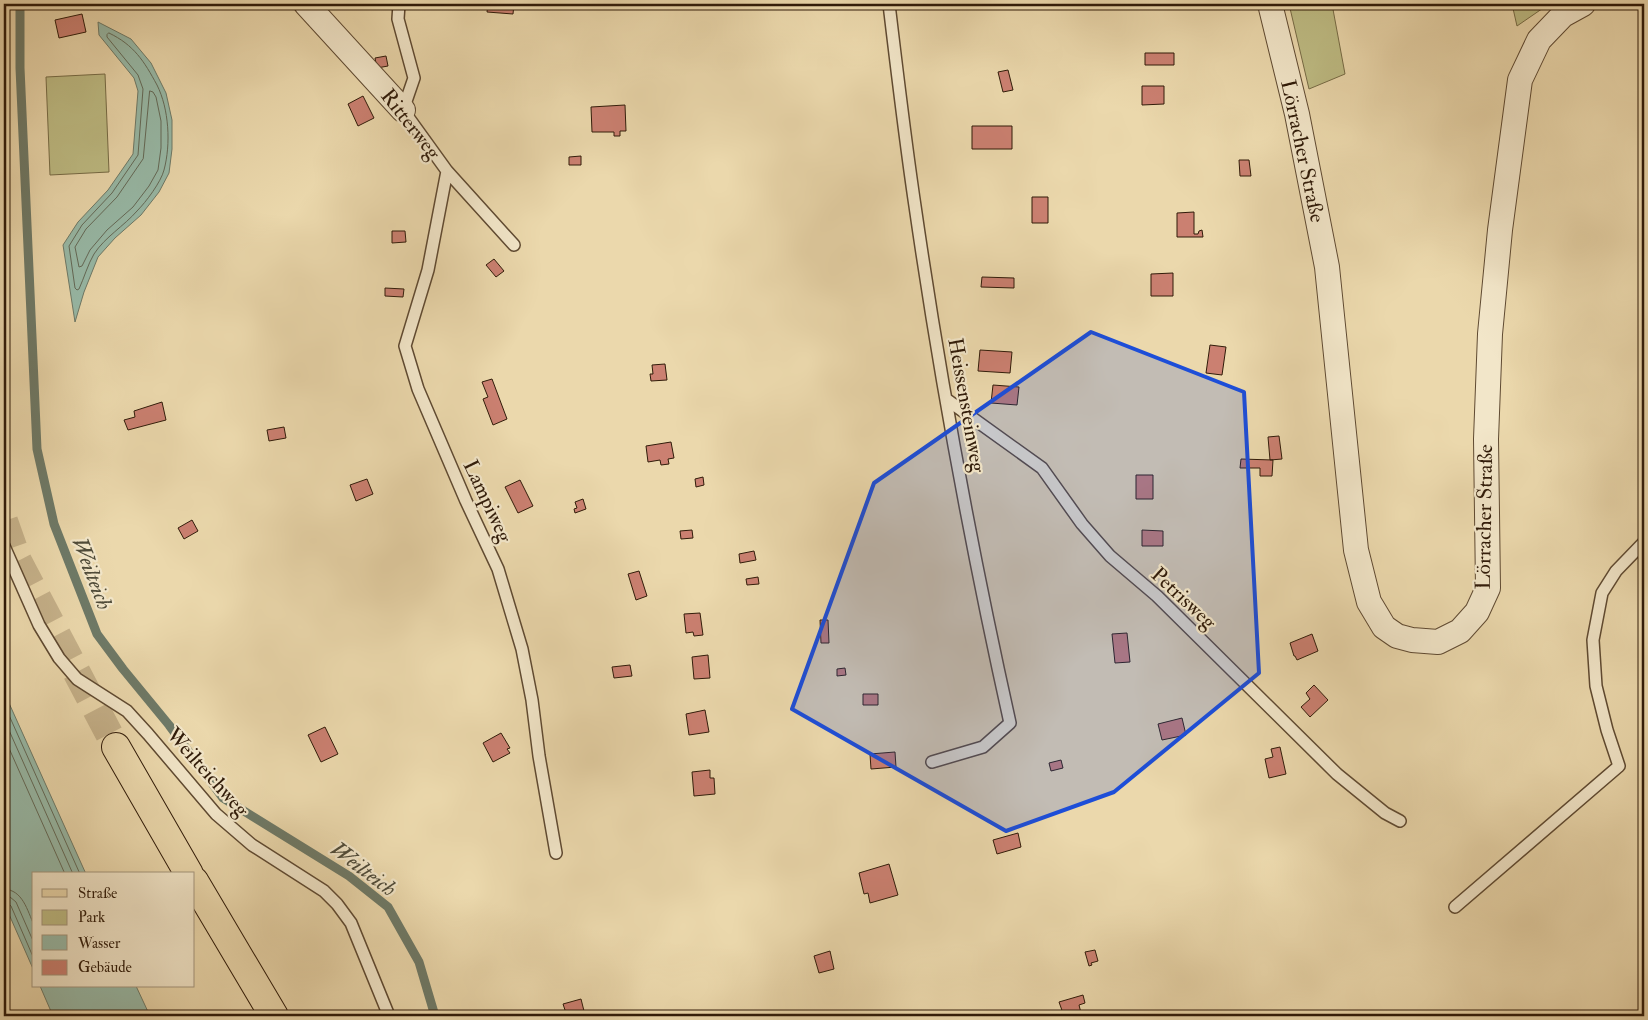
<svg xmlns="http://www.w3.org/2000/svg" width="1648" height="1020" font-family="'IM FELL Double Pica',serif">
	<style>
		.green { fill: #bebc84; stroke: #776c46 }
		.water { fill: #98baa8; stroke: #6e7a68 }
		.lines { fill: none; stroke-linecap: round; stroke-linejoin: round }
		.shore { stroke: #646a58; stroke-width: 1 }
		.stream { stroke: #6e7a68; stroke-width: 9 }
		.building { fill: #cb8071; stroke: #301b09 }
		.primary-tunnel { stroke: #c6b28b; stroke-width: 28; stroke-dasharray: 28 14; stroke-linecap: butt }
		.lane-casing { stroke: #5f4a32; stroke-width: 14 }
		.street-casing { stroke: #5f4a32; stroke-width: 26 }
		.primary-casing { stroke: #301b09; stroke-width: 30 }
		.lane { stroke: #f2e6c9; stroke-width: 11 }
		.street { stroke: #f2e6c9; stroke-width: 24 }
		.primary { stroke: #ebd8ac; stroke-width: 28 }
		.marked { fill: #1d4ed8; fill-opacity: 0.2; stroke: #1d4ed8; stroke-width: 4; stroke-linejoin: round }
		.labels { text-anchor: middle; stroke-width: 4.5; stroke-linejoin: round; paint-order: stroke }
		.street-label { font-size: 21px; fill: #301b09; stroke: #f2e6c9 }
		.water-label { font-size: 22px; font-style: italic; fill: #4f4b39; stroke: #f2e6c9 }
	</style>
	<rect width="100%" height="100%" fill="#ebd8ac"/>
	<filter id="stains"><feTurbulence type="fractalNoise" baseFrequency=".004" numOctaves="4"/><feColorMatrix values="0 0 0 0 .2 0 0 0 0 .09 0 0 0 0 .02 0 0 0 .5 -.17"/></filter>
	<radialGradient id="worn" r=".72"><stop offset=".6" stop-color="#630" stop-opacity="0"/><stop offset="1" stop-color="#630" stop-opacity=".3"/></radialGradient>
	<path class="green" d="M1289 4H1332L1345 74 1309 89Z
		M1512 4H1549L1517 26Z
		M105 74 109 172 50 175 46 77Z"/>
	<path class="water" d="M98 22 131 39 151 63 166 93 172 120V149L169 173 159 192 141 215 115 238 98 257 84 292 75 322 63 245 78 222 108 190 133 154 138 91 134 78 99 35Z
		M4 692 86 874H34V971L4 903Z
		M40 986H136L150 1016H53Z"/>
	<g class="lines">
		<path class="shore" d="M109 33C134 45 144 61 157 85 169 109 171 144 164 170 161 182 146 202 137 211 124 226 105 237 94 254 88 264 84 278 79 289L77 290 75 288 69 246 82 225 112 193 138 155 143 89 138 75 107 37V35Z
			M150 91 153 92 156 97 161 121V148L158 170 149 186 133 207 107 230 90 250 82 266 79 267 75 247 86 229 117 197 143 159Z
			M4 704 80 874
			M4 719 73 874
			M4 737 65 874
			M4 889C23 890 27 910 34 925
			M4 896 10 897 16 902 34 943
			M4 903H8L11 906 34 959"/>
		<path class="stream" d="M20 4V68L37 449 54 524 97 634 123 669 169 725 223 798 349 876 388 907 419 962 435 1016"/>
	</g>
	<path class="building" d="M488 4H514L513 14 487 12Z
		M82 14 86 32 59 38 55 20Z
		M1145 53H1174V65H1145Z
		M386 56 388 66 377 68 375 58Z
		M1008 70 1013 90 1003 92 998 72Z
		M1142 86H1164V104L1142 105Z
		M363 96 374 118 358 126 348 104Z
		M625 105 626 131H620V136H614V132H592L591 107Z
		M972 126H1012V149H972Z
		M581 156V165H569V157Z
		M1239 160H1249L1251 176H1240Z
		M1032 197H1048V223H1032Z
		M1194 212V234H1198L1199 231 1202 230 1203 237H1177V213Z
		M392 231H405L406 242 392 243Z
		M494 259 504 271 496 277 486 265Z
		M1173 273V296H1151V274Z
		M982 277 1014 278V288L981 287Z
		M385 288 404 289 403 297 385 296Z
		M1210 345 1226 347 1222 375 1206 373Z
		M980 350 1012 352 1010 373 978 371Z
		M665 364 667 380 651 381 650 374H653L652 365Z
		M492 379 507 419 493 425 483 399 488 397 482 382Z
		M993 385 1019 387 1017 405 991 403Z
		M162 402 166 420 128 430 124 420 135 417 134 411Z
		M284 427 286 438 269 441 267 430Z
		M1279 436 1282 459 1270 460 1268 437Z
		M671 442 674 458 668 459 669 464 661 465 660 460 648 462 646 446Z
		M1241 459 1273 460 1272 476H1260V468H1240Z
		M1136 475H1153V499H1136Z
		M703 477 704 485 696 487 695 479Z
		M367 479 373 494 356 501 350 485Z
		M520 480 533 506 518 513 505 487Z
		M583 499 586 509 575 513 574 509 577 508 575 502Z
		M192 520 198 531 184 539 178 528Z
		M692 530 693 538 681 539 680 531Z
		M1142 530 1163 531V546H1142Z
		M754 551 756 560 740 563 739 554Z
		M639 571 647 596 636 600 628 574Z
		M758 577 759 584 747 585 746 579Z
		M700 613 703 635 694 636 693 632 686 633 684 614Z
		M820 620H828L829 643H821Z
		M1127 633 1130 662 1115 663 1112 634Z
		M1312 634 1318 651 1297 660 1295 656H1294L1290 643Z
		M708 655 710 678 694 679 692 657Z
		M630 665 632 676 614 678 612 667Z
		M845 668 846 675 837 676V669Z
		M1314 685 1328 700 1310 717 1301 707 1310 699 1306 693Z
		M863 694H878V705H863Z
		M705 710 709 732 689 735 686 714Z
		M1182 718 1186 735 1162 740 1158 724Z
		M325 727 338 754 321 762 308 735Z
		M501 733 510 748 507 749 510 753 493 762 483 743Z
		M1280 747 1286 774 1269 778 1265 759 1273 757 1271 749Z
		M895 752 896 767 871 769 870 754Z
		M1061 760 1063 768 1051 771 1049 763Z
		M710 770V778H714L715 794 694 796 692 772Z
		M1018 833 1021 847 997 854 993 840Z
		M889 864 898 895 870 903 868 893 864 894 859 873Z
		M1095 950 1098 961 1091 963 1092 965 1089 966 1085 952Z
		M830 951 834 969 819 973 814 956Z
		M1083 995 1085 1003 1079 1005 1081 1013 1064 1016 1059 1002Z
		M581 999 585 1015 589 1014 590 1016H578L577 1014 567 1016 563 1004Z"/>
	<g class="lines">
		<path class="primary-tunnel" d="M4 521 18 561 116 747"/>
		<defs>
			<path id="lane" d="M399 4 398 19 414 78 403 110 447 171 514 245
				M889 4C897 71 905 139 915 206 940 379 972 552 1010 723L983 747 932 762
				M447 171 428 270 405 346 418 389 466 501 498 569 522 649 532 700 539 756 556 853
				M946 399 1042 468 1082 524 1110 556 1157 596 1337 774 1385 813 1400 821
				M4 546 39 625 59 658 77 679 127 711 148 734 216 814 252 845 324 891 337 904 351 923 389 1016
				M1455 907 1619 766 1607 730 1596 686 1593 640 1602 593 1616 571 1644 542"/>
			<path id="street" d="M306 4 403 110
				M1270 4 1297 114 1327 267 1356 550 1369 602 1384 627 1397 636 1412 640 1438 642 1460 631 1477 612 1488 588 1486 439 1490 334 1500 230 1520 80 1539 40 1563 15 1583 4"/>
			<path id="primary" d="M116 747 189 874
				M194 881 274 1016"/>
		</defs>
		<use href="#lane" class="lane-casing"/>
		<use href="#street" class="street-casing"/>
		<use href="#primary" class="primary-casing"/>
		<use href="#lane" class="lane"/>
		<use href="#street" class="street"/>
		<use href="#primary" class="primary"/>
	</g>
	<path class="marked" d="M1091 332 1244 392 1259 673 1114 792 1006 831 792 709 874 483Z"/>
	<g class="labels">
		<g class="street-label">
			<text transform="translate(411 124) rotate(52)" y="7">Ritterweg</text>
			<text transform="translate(1303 151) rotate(78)" y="7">Lörracher Straße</text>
			<text transform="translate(967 405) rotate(80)" y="7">Heissensteinweg</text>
			<text transform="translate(488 501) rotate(65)" y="7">Lampiweg</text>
			<text transform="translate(1484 517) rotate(-89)" y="7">Lörracher Straße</text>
			<text transform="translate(1184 598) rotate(43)" y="7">Petrisweg</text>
			<text transform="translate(208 772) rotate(48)" y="7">Weilteichweg</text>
		</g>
		<g class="water-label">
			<text transform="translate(93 573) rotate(69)" y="8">Weilteich</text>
			<text transform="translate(364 868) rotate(37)" y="8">Weilteich</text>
		</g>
	</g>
	<rect width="1648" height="1020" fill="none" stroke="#ebd8ac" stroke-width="20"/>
	<rect x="5" y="5" width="1638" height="1010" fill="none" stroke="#301b09" stroke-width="2.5"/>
	<rect x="10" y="10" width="1628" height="1000" fill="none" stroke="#301b09"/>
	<rect x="32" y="872" width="162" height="115" fill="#f2e6c9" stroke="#a4957c"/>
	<rect x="42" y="889" width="25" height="8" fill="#ebd8ac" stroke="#a4957c"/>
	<text x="78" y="898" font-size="15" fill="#301b09">Straße</text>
	<rect x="42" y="910" width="25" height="15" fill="#bebc84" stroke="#a4957c"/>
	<text x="78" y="922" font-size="15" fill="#301b09">Park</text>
	<rect x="42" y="935" width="25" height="15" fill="#98baa8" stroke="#a4957c"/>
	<text x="78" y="948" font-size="15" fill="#301b09">Wasser</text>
	<rect x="42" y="960" width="25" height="15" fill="#cb8071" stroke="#a4957c"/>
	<text x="78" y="972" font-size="15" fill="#301b09">Gebäude</text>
	<rect width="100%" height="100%" filter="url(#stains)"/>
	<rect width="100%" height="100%" fill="url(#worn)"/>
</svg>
